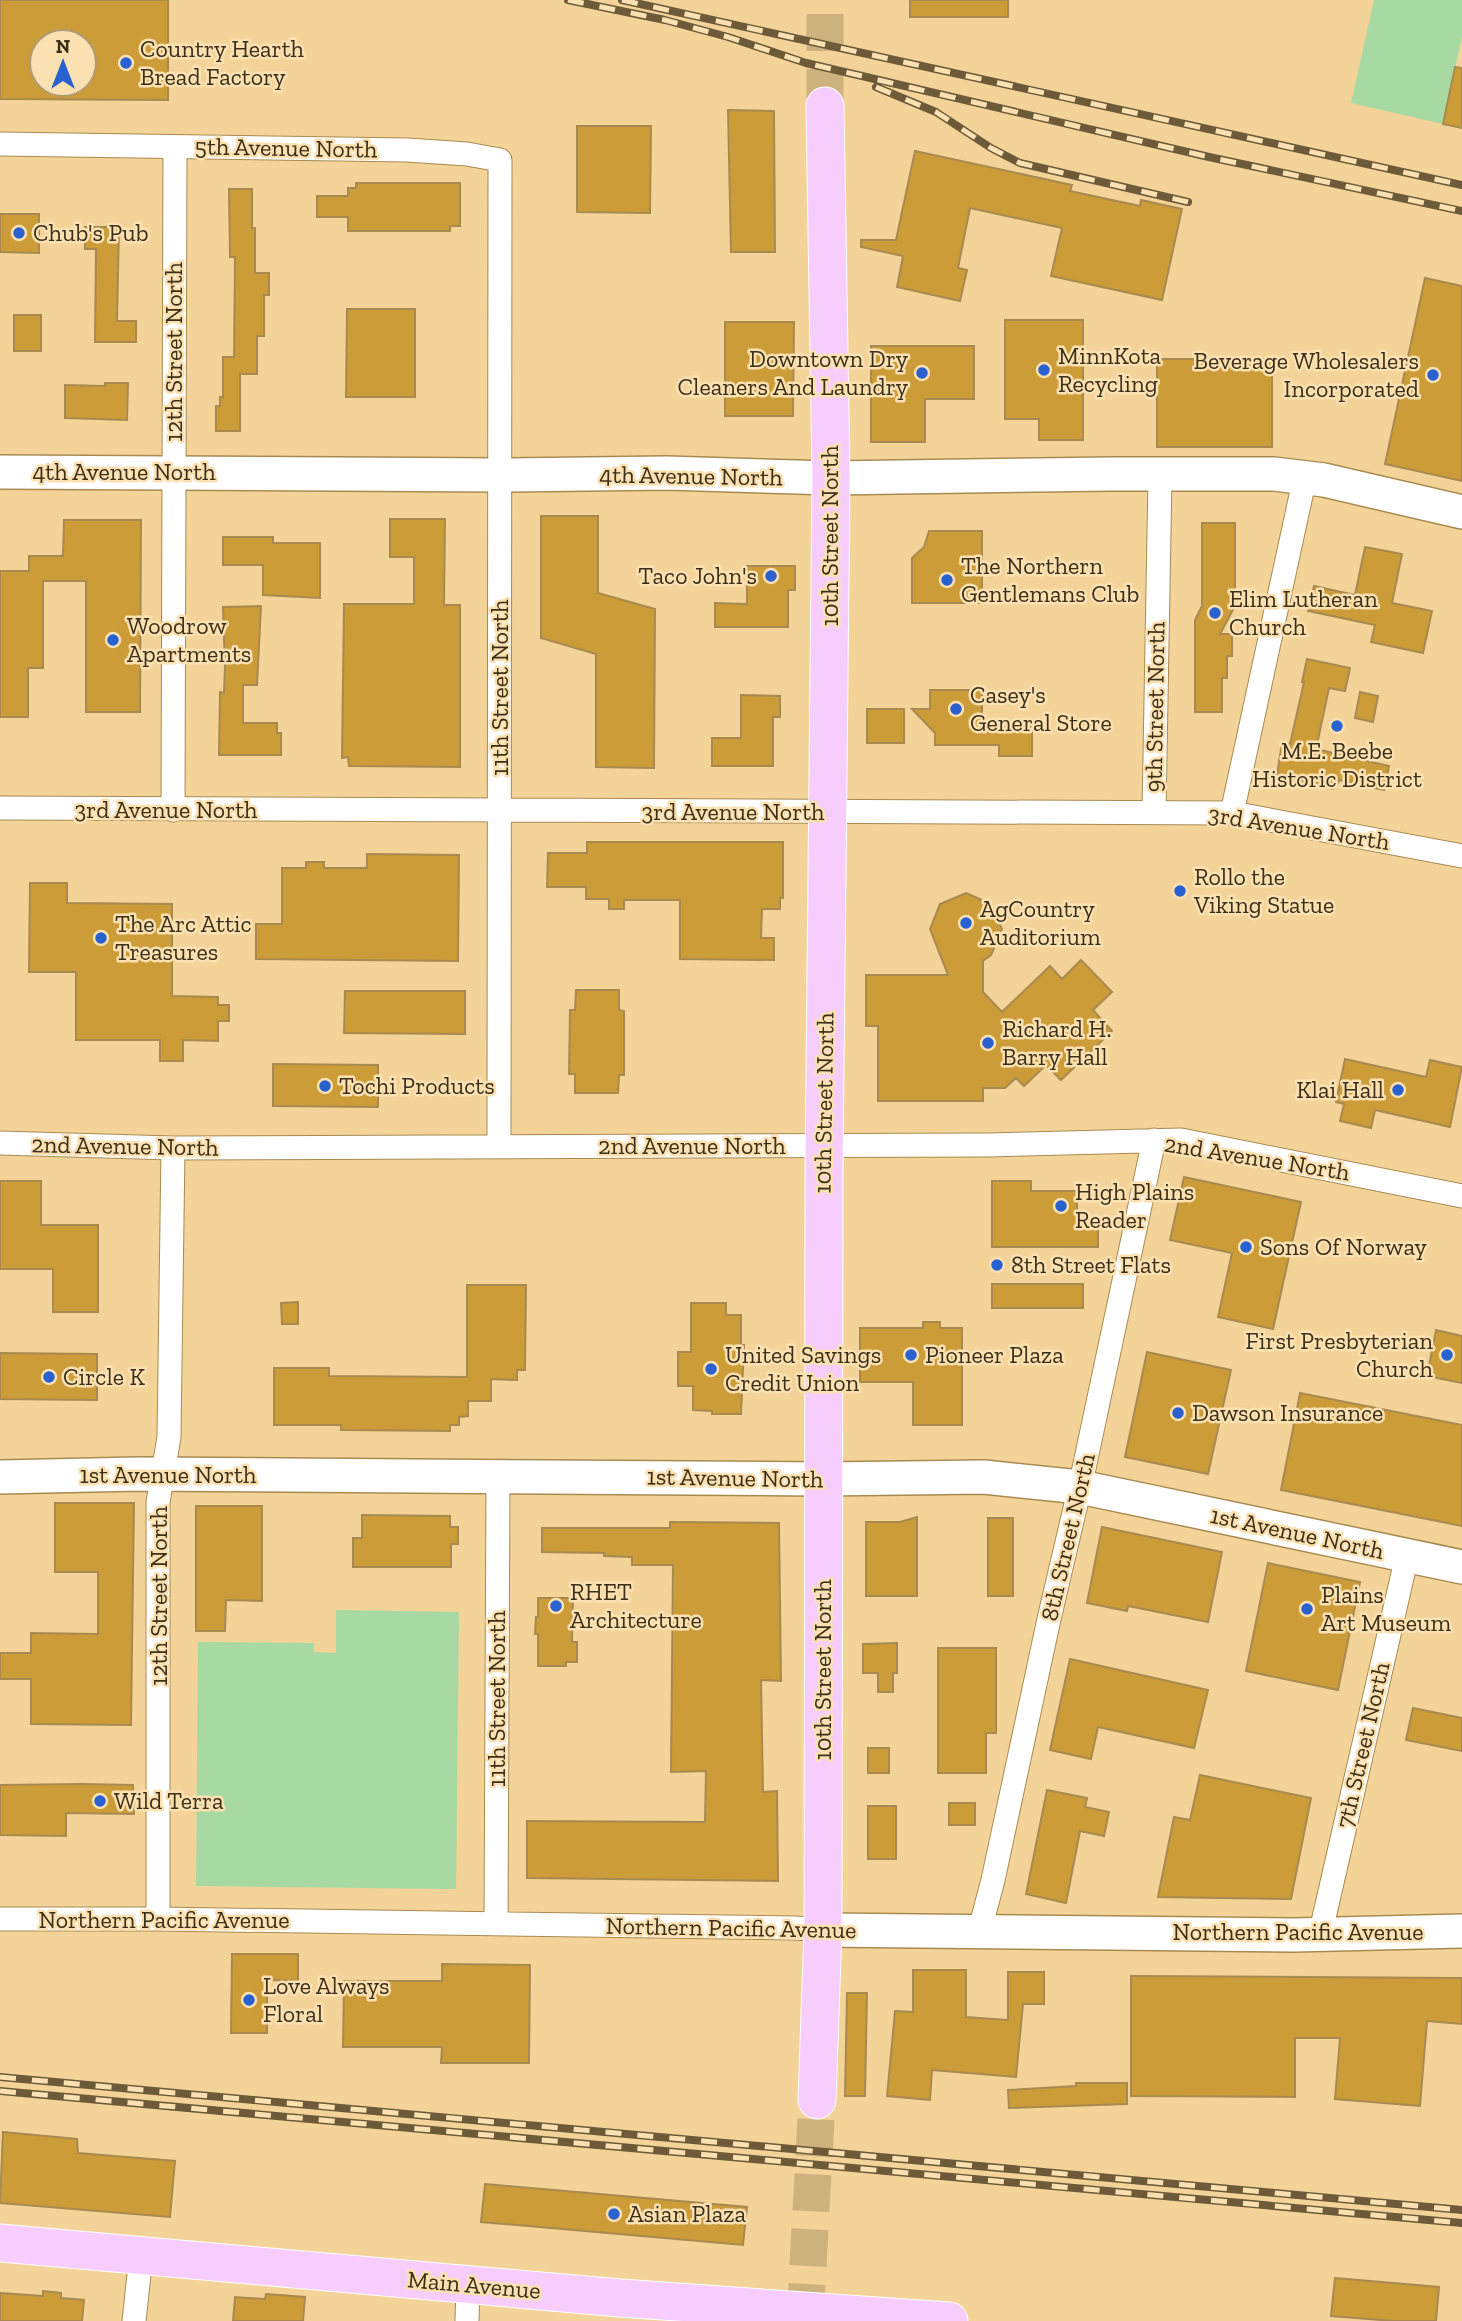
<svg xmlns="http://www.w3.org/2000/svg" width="1462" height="2321" font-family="'Zilla Slab',serif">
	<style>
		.green { fill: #a9d9a3 }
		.building { fill: #cc9c38; stroke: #a88a51; stroke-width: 2; fill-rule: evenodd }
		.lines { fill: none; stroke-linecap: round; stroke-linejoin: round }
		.primary-tunnel { stroke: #ceb27e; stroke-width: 37; stroke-dasharray: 37 18; stroke-linecap: butt }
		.street-casing { stroke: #a88a51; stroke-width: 25 }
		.secondary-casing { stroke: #a88a51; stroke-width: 36 }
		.primary-casing { stroke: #fff; stroke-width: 39 }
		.street { stroke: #fff; stroke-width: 23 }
		.secondary { stroke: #fff; stroke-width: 33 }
		.primary { stroke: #f7cdfe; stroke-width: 37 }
		.rail-casing { stroke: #6c5a39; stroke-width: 8 }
		.rail { stroke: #fbe1b2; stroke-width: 5; stroke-dasharray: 16; stroke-linecap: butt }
		.poi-dot { fill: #2962d0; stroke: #fbe1b2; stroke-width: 2.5 }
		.labels { text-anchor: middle; stroke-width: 5; stroke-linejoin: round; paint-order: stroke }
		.poi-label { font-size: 24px; fill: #3c2f17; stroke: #fbe1b2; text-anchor: start }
		.street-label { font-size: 24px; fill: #3c2f17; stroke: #fbe1b2 }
	</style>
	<rect width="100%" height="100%" fill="#f3d398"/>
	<path class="green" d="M1374 0H1462V37L1443 124 1351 103Z
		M336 1610 459 1612 456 1889 196 1886 198 1642 314 1643V1652L336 1653Z"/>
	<path class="building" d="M0 0H168V100L0 99ZM42 42H84V84H42Z
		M910 0H1008V17H910Z
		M1455 67 1462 68V128L1443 124Z
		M728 110 774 111 775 252H731Z
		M577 126H651L650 213 577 212Z
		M915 151 1072 185 1070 191 1140 206 1141 200 1182 209 1162 300 1051 276 1062 228 970 208 958 268 967 270 960 301 897 287 903 256 861 247V240H896Z
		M356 183H460V226H450V231H348V217H317V196H348V188H356Z
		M229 189H252V228H255V273H269V295H264V336H257V374H240V431H216V406H220V397H223V357H234L235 257H230Z
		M0 214H39V253L0 252Z
		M85 227H119L117 321H136V342H95L96 249H85Z
		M1425 278 1462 286V481L1385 464Z
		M347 309H415V397H346Z
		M14 315H41V351H14Z
		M1005 320H1083V440H1039V419H1005Z
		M725 322H794L793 416H725Z
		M871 346H974V399H925V442H871Z
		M1157 359H1272V447H1157Z
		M105 383H128L127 420 65 418V385L105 386Z
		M541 516H598V593L655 609 654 768 596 767V654L541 638Z
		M390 519H445L444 605H460V767L349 766 348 757 342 758 344 604H414V557H390Z
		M64 520H141L140 712H86V581H43V668H28V717H0V571H29V556H63Z
		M1202 523H1235V606L1220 634H1232V656H1227V678H1222V712H1195V620L1202 606Z
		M929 531H982V603H912V558L924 547Z
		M223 537H273V543H320V598L263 595V565H223Z
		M1365 547 1402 554 1392 603 1432 611 1423 653 1371 642 1375 625 1308 611 1314 586 1355 595Z
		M747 566H795V590H788V627H715V603L747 604Z
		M261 606 257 685H243V723H277V733H281V755H219L220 692 224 693 225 667 223 607Z
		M1307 659 1350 668 1345 691 1329 688 1316 749 1389 766 1384 790 1339 780 1338 783H1335L1333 789 1277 775 1282 743 1290 744 1304 682H1302Z
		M930 690H982V727H1032V756H999V745H935V733L912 709H930Z
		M1360 692 1378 696 1373 722 1355 718Z
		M741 695 780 696V717H773V766H712V738H741Z
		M867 709H904V743H867Z
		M587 842H783V898H780V909H762L761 938H774V960L680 959V900H624V909H609V899H586V887H547L548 853H587Z
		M367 854 459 855 458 961 256 959V924H282V868H306V862H324V868H367Z
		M30 883H67V903L172 904V996L218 997V1005H229V1021H218V1041L183 1040V1061H160V1040H76V972H29Z
		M966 893 991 904 1002 929 991 955 983 961V992L1002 1012 1050 966 1062 979 1081 960 1112 992 1093 1010 1112 1031 1061 1080 1046 1065 1024 1086 1016 1078 1005 1088H983V1101H878V1026H866V975H948L930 929 940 904Z
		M576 990H619V1010L624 1011V1075H619L618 1093H575V1074H569L570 1010H575Z
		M345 991H465V1034L344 1033Z
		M1345 1059 1426 1077 1430 1060 1462 1067 1450 1127 1375 1110 1371 1128 1340 1121 1344 1104 1336 1102Z
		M273 1064 378 1065V1107L273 1106Z
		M1184 1177 1301 1202 1273 1329 1218 1317 1232 1253 1170 1240Z
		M0 1181H41V1225H98V1312H53V1269H0Z
		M992 1181H1031V1191H1077V1224H1098V1247H992Z
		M992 1284H1083V1308H992Z
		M467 1285H526L525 1370H517V1380L491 1379V1401H468V1416L459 1417V1425H450V1431L341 1430V1425H274V1368H329V1376L467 1377Z
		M298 1302V1324H282L281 1303Z
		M691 1303H726V1315H741V1345H744L741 1414H712V1411L693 1410V1386H678V1352H691Z
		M923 1322H940V1328H962V1425H913V1382H860V1328H923Z
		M1436 1330 1462 1336V1383L1427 1376Z
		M1147 1352 1231 1370 1208 1474 1125 1457Z
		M0 1353 97 1354V1400L0 1399Z
		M1300 1393 1462 1425V1526L1281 1490Z
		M55 1503H134L131 1725 31 1724V1679H0V1653H31V1633L98 1634V1572H55Z
		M196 1506H262V1601L226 1600 225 1631H196Z
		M362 1515 450 1516V1527H458V1544H451V1567H353V1538H362Z
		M917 1517V1596H866V1522H900Z
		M988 1518H1013V1596H988Z
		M670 1522 779 1523 781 1681 761 1680 763 1792 777 1791 778 1881 527 1878V1821L705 1822 706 1771 671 1772 673 1565H632V1557L604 1556V1553L542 1552V1528H670Z
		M1102 1527 1222 1552 1208 1622 1128 1606 1127 1611 1087 1603Z
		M1268 1563 1360 1582 1338 1690 1246 1671Z
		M538 1598H573L572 1642H577V1662H566V1666H538V1634H535L536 1617H538Z
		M897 1643V1673H893V1692H878V1673H863V1644Z
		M938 1648H996V1733H986V1773H938Z
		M1070 1659 1208 1690 1194 1748 1098 1727 1091 1759 1050 1750Z
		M1413 1708 1462 1718V1751L1406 1740Z
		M868 1748H889V1773H868Z
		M1200 1775 1311 1798 1291 1899 1158 1897 1174 1817 1190 1820Z
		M83 1784 133 1785 134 1814 66 1813V1836L0 1835V1785Z
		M1047 1790 1087 1798 1085 1807 1109 1812 1104 1836 1080 1831 1066 1903 1026 1894Z
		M949 1803H975V1825H949Z
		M868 1806H896V1859H868Z
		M232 1954H298V1981L267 1980V2033H231Z
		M442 1964 530 1965 529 2063H441L442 2047H343L344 1981H442Z
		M913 1970H966V2017L1008 2020V1972H1044V2004H1023L1016 2077 932 2070 930 2100 887 2096 895 2011 913 2012Z
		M1131 1976 1462 1978V2024L1427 2021 1420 2106 1335 2099 1340 2038H1295V2097L1131 2096Z
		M847 1993H867L865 2096H845Z
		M1076 2083H1127V2104L1009 2108 1008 2090 1076 2086Z
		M3 2132 77 2139 78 2153 175 2161 170 2217 0 2203Z
		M485 2184 747 2207 743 2245 481 2222Z
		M1335 2278 1439 2287 1436 2321H1393L1331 2316Z
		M43 2291 61 2293V2298L84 2300 82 2321H0V2293L43 2296Z
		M266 2294 305 2297 303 2321H233L235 2297 265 2299Z"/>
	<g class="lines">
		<path class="primary-tunnel" d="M825 106V0
			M805 2321 817 2100"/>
		<defs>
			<path id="street" d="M0 144 407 150 467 154 500 160 499 1147
				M0 808 1232 813 1462 856
				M173 810 175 147
				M1154 812 1160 476
				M1232 813 1305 477
				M0 1143 173 1148 987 1145 1181 1140 1462 1196
				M0 1919H158L795 1928 823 1930
				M158 1919V1502L169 1437 173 1148
				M496 1924 498 1475
				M979 1933 993 1880 1049 1619 1080 1487 1154 1140
				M1320 1935 1407 1556
				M134 2321 141 2256
				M467 2321 468 2284"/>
			<path id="secondary" d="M0 472 500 475 667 473 831 478 1111 474H1274L1324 480 1462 512
				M0 1477 138 1474 823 1479 984 1477 1080 1487 1462 1567
				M823 1930 1294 1935 1462 1931"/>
			<path id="primary" d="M817 2100 823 1930 824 1171 831 478 825 106
				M0 2243 620 2298 949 2321"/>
		</defs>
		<use href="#street" class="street-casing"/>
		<use href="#secondary" class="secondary-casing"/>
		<use href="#primary" class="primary-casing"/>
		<use href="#street" class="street"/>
		<use href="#secondary" class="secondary"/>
		<use href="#primary" class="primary"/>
		<defs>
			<path id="rail" d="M568 0 665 20 728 37 806 63 1209 157 1462 211
				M622 0 1462 185
				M876 87 936 112 991 148 1020 163 1188 202
				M0 2077 1462 2210
				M0 2091 1462 2223"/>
		</defs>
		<use href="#rail" class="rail-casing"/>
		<use href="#rail" class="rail"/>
	</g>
	<g class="poi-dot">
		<circle cx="126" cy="63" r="7"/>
		<circle cx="19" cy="233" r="7"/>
		<circle cx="1044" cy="370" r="7"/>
		<circle cx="922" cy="373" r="7"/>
		<circle cx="1433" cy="375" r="7"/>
		<circle cx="771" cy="576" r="7"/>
		<circle cx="947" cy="580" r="7"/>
		<circle cx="1215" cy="613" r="7"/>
		<circle cx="113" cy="640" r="7"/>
		<circle cx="956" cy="709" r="7"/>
		<circle cx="1337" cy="726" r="7"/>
		<circle cx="1180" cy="891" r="7"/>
		<circle cx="966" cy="923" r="7"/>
		<circle cx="101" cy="938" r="7"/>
		<circle cx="988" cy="1043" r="7"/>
		<circle cx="325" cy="1086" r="7"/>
		<circle cx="1398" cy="1090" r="7"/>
		<circle cx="1061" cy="1206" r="7"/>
		<circle cx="1246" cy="1247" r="7"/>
		<circle cx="997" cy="1265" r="7"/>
		<circle cx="911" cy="1355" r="7"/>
		<circle cx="1447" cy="1355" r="7"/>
		<circle cx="711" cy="1369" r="7"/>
		<circle cx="49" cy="1377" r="7"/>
		<circle cx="1178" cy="1413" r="7"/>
		<circle cx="556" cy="1606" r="7"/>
		<circle cx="1307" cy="1609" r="7"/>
		<circle cx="100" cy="1801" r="7"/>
		<circle cx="249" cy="2000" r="7"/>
		<circle cx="614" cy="2214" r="7"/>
	</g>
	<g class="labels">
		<g class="poi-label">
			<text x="140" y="57">Country Hearth<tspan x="140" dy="28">Bread Factory</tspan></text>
			<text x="33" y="241">Chub's Pub</text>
			<text x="1058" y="364">MinnKota<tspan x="1058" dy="28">Recycling</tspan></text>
			<text x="908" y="367" text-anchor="end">Downtown Dry<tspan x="908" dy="28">Cleaners And Laundry</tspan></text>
			<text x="1419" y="369" text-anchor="end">Beverage Wholesalers<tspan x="1419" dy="28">Incorporated</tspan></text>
			<text x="961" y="574">The Northern<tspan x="961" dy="28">Gentlemans Club</tspan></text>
			<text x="757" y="584" text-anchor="end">Taco John's</text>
			<text x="1229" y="607">Elim Lutheran<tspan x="1229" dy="28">Church</tspan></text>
			<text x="127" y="634">Woodrow<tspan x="127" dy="28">Apartments</tspan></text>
			<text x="970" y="703">Casey's<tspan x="970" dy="28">General Store</tspan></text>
			<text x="1337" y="759" text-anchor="middle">M.E. Beebe<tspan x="1337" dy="28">Historic District</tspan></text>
			<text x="1194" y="885">Rollo the<tspan x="1194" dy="28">Viking Statue</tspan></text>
			<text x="980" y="917">AgCountry<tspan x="980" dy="28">Auditorium</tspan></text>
			<text x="115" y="932">The Arc Attic<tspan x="115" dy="28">Treasures</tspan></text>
			<text x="1002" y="1037">Richard H.<tspan x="1002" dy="28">Barry Hall</tspan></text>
			<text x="339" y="1094">Tochi Products</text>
			<text x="1384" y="1098" text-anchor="end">Klai Hall</text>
			<text x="1075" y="1200">High Plains<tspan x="1075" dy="28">Reader</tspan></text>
			<text x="1260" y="1255">Sons Of Norway</text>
			<text x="1011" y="1273">8th Street Flats</text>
			<text x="1433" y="1349" text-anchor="end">First Presbyterian<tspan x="1433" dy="28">Church</tspan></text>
			<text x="725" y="1363">United Savings<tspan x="725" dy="28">Credit Union</tspan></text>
			<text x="925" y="1363">Pioneer Plaza</text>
			<text x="63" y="1385">Circle K</text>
			<text x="1192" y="1421">Dawson Insurance</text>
			<text x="570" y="1600">RHET<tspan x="570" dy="28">Architecture</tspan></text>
			<text x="1321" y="1603">Plains<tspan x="1321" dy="28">Art Museum</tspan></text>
			<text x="114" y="1809">Wild Terra</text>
			<text x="263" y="1994">Love Always<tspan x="263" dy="28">Floral</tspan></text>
			<text x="628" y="2222">Asian Plaza</text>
		</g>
		<g class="street-label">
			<text transform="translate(286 148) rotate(1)" y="8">5th Avenue North</text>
			<text transform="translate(174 352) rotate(-90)" y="8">12th Street North</text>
			<text x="124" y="480">4th Avenue North</text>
			<text transform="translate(691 476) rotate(1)" y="8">4th Avenue North</text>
			<text transform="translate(830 536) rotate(-90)" y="8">10th Street North</text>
			<text transform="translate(500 688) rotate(-90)" y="8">11th Street North</text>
			<text transform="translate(1155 707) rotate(-89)" y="8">9th Street North</text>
			<text x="166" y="818">3rd Avenue North</text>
			<text x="733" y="820">3rd Avenue North</text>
			<text transform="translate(1299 828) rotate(9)" y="8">3rd Avenue North</text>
			<text transform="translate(824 1103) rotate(-89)" y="8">10th Street North</text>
			<text transform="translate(125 1146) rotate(1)" y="8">2nd Avenue North</text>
			<text x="692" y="1154">2nd Avenue North</text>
			<text transform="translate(1257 1158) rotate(9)" y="8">2nd Avenue North</text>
			<text x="168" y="1483">1st Avenue North</text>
			<text transform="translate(735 1478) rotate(1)" y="8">1st Avenue North</text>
			<text transform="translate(1297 1533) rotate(12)" y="8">1st Avenue North</text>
			<text transform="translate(1068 1537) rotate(-77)" y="8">8th Street North</text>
			<text transform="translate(159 1596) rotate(-90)" y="8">12th Street North</text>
			<text transform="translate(823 1670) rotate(-90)" y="8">10th Street North</text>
			<text transform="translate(497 1699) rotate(-90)" y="8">11th Street North</text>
			<text transform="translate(1363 1745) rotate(-77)" y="8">7th Street North</text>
			<text x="164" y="1928">Northern Pacific Avenue</text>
			<text transform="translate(731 1928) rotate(1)" y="8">Northern Pacific Avenue</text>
			<text x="1298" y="1940">Northern Pacific Avenue</text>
			<text transform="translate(474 2285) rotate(5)" y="8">Main Avenue</text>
		</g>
	</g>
	<g transform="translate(63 63)"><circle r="33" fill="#fbe1b2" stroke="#af9a74" stroke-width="2"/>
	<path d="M0-5L12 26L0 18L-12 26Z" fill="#2962d0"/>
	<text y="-10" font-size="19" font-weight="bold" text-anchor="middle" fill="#3c2f17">N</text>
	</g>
</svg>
